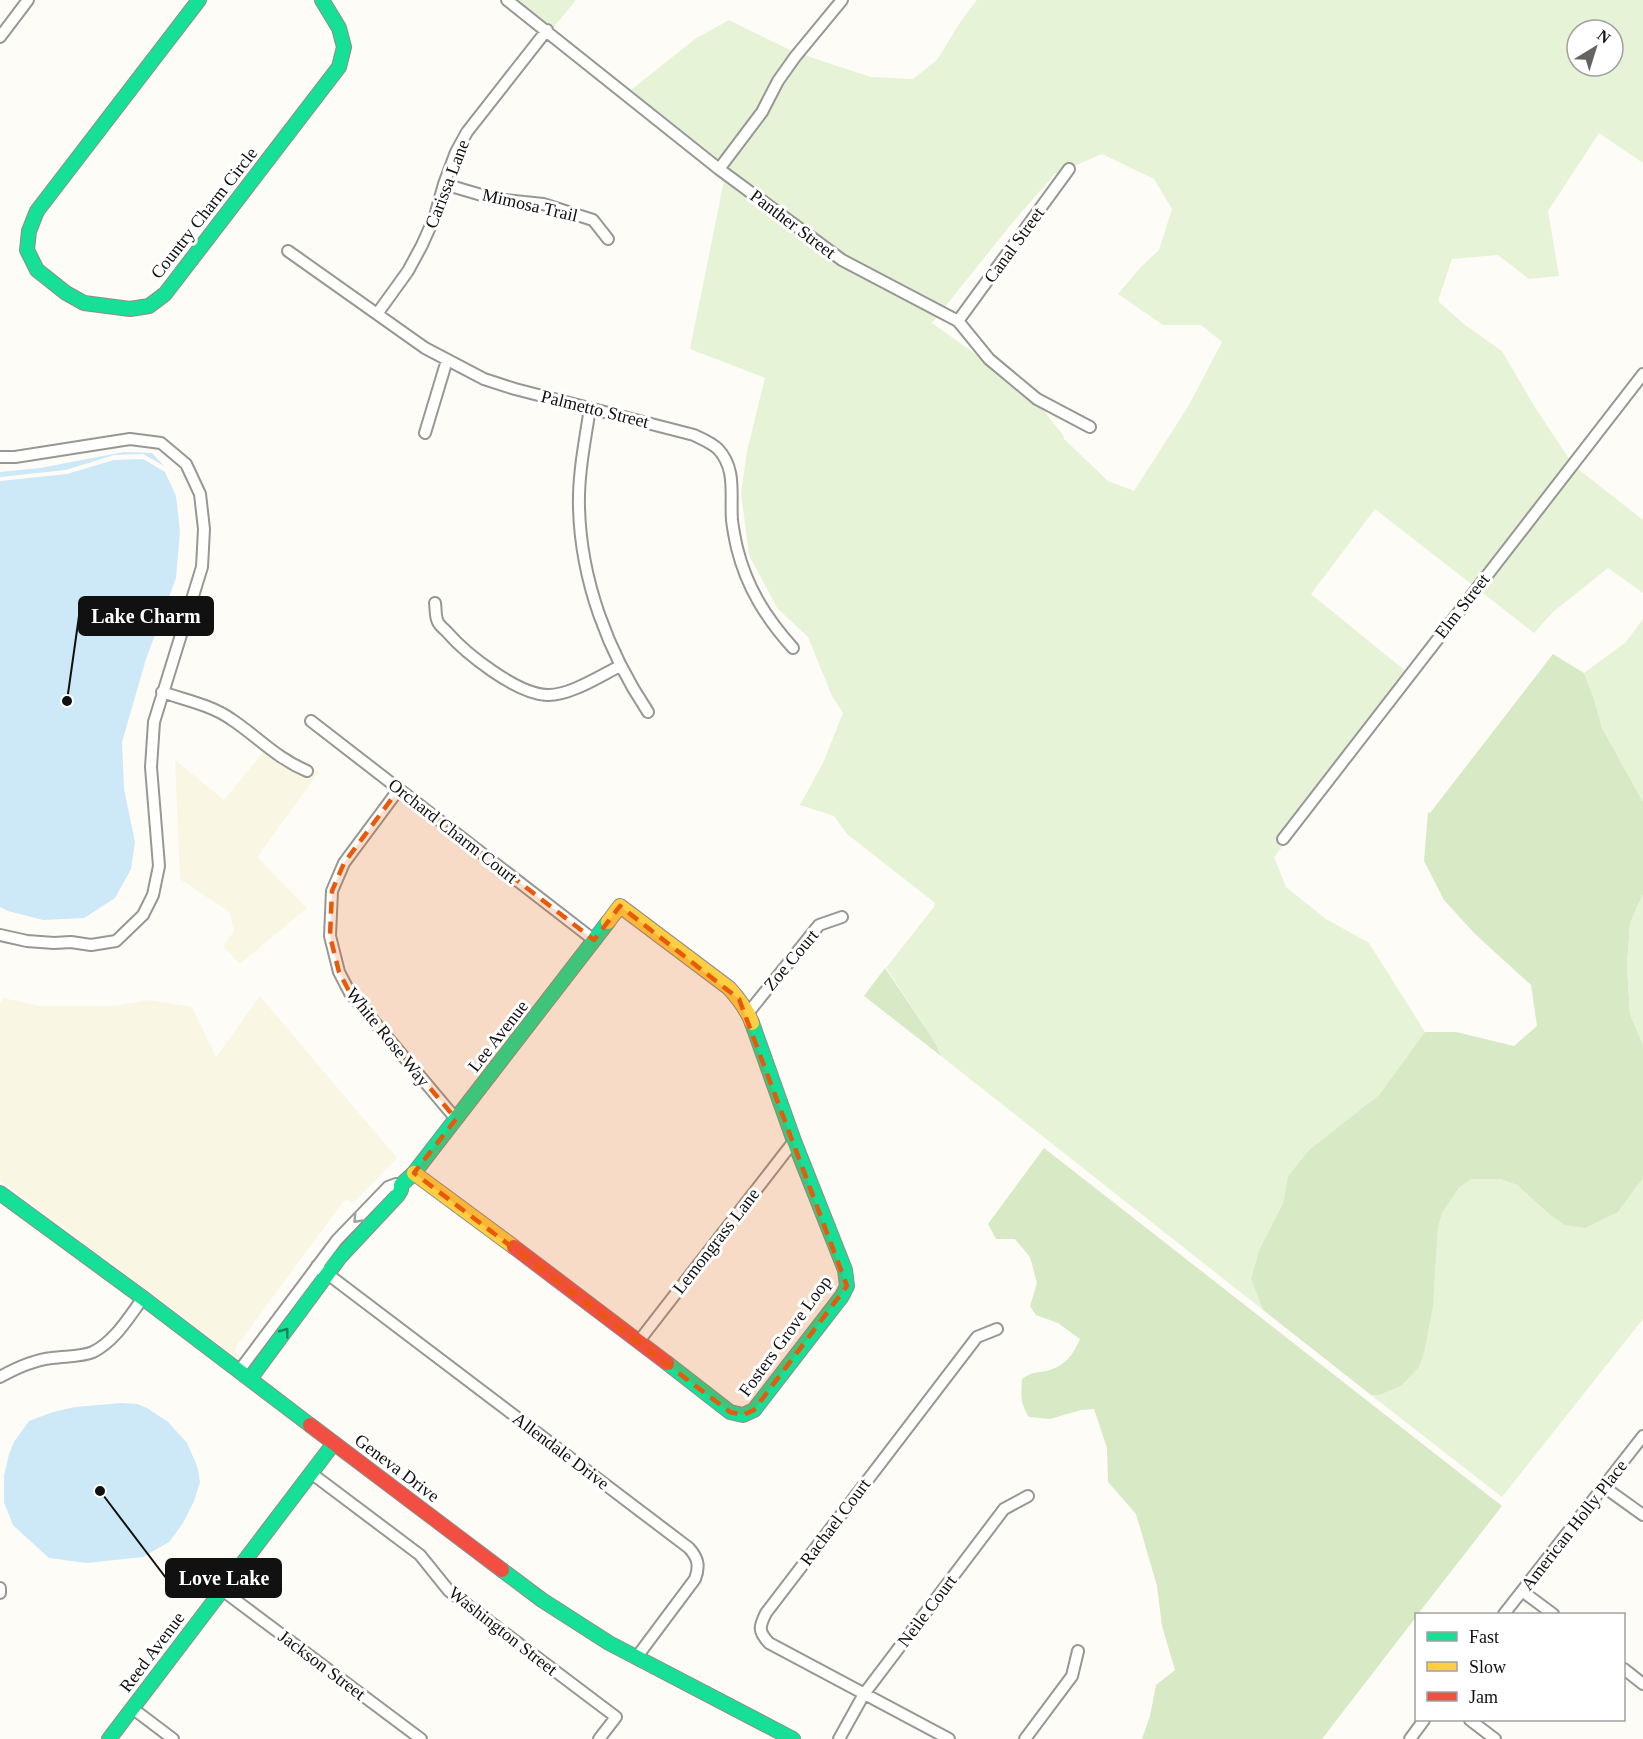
<svg xmlns="http://www.w3.org/2000/svg" width="1643" height="1739" font-family="'Times New Roman',serif">
	<style>
		.farmland { fill: #f9f7e4 }
		.green { fill: #e7f3d7; fill-rule: evenodd }
		.forest { fill: #d8eac5 }
		.water { fill: #cde8f7 }
		.lines { fill: none; stroke-linecap: round; stroke-linejoin: round }
		.street-casing { stroke: #979795; stroke-width: 14 }
		.fast-casing { stroke: #8e8d8b; stroke-width: 16 }
		.slow-casing { stroke: #8e8d8b; stroke-width: 16 }
		.jam-casing { stroke: #8e8d8b; stroke-width: 16 }
		.street { stroke: #fffffe; stroke-width: 10 }
		.fast { stroke: #16e098; stroke-width: 14 }
		.slow { stroke: #ffcf43; stroke-width: 14 }
		.jam { stroke: #f24e42; stroke-width: 14 }
		.oneway { stroke: #a0a09f }
		.oneway2 { stroke: #14835b }
		.marked { fill: #e8590c; fill-opacity: 0.2; stroke: #e8590c; stroke-width: 4.5; stroke-dasharray: 12 8; stroke-linejoin: round }
		.labels { text-anchor: middle; stroke-width: 6; stroke-linejoin: round; paint-order: stroke }
		.street-label { font-size: 18px; fill: #111; stroke: #fff }
		.leader { fill: none; stroke: #111; stroke-width: 2 }
		.callout-dot { fill: #111; stroke: #fff; stroke-width: 2 }
		.callout { fill: #111; stroke: #111; stroke-width: 2 }
		.callout-label { font-size: 20px; text-anchor: middle; font-weight: bold; fill: #fff }
	</style>
	<rect width="100%" height="100%" fill="#fdfcf7"/>
	<path class="farmland" d="M264 751 279 764 308 777 313 768 319 772 258 856 259 859 307 908 240 964 223 946 234 931 229 912 180 879 175 760 224 800Z
		M260 996 397 1158 353 1203 347 1200 343 1202 236 1347 235 1352 243 1358 241 1361 0 1180V1003L3 998 40 1006H114L149 1000 192 1007 216 1057Z"/>
	<path class="green" d="M517 0H576L553 28Z
		M977 0H1643V163L1599 133 1548 211 1559 276 1529 279 1498 255 1452 259 1438 301 1465 325 1502 351 1533 404 1573 465 1643 520V593L1608 568 1553 612 1534 633 1375 509 1311 594 1408 673 1312 810 1274 857 1286 887 1326 919 1369 943 1425 1032 1379 1095 1309 1150 1288 1176 1283 1203 1259 1250 1251 1279 1263 1310 941 1056 935 1042 886 968 934 907 935 903 847 834 834 816 800 805 823 763 843 713 832 696 808 637 777 608 749 555 741 493 747 451 765 378 690 349 727 166 631 90 695 39 729 20 790 50 834 65 871 77 913 79 937 60 961 21ZM1577 30H1613V66H1577ZM1102 154 1154 179 1172 209 1159 250 1140 268 1118 294 1163 325H1201L1222 342 1189 405 1134 491 1108 481 1064 439 1063 435 1029 392 932 323 1013 222 1055 174Z
		M1643 619V802L1602 728 1594 699 1584 673 1626 642Z
		M1643 894V1045L1630 1014 1627 966 1630 923Z
		M1643 1178V1319L1502 1497 1371 1395H1379L1425 1349 1433 1307 1438 1228 1442 1213 1459 1188 1471 1179H1499L1517 1185 1550 1215 1618 1212Z"/>
	<path class="forest" d="M1553 654 1584 673 1594 699 1602 728 1643 802V894L1630 923 1627 966 1630 1014 1643 1045V1178L1618 1212 1585 1228 1565 1225 1550 1215 1517 1185 1500 1179H1471L1459 1188 1442 1213 1438 1228 1433 1307 1425 1349 1419 1367 1401 1386 1379 1395H1371L1263 1310 1251 1279 1259 1250 1283 1203 1288 1176 1309 1150 1379 1095 1425 1032H1456L1514 1046 1537 1026 1531 985 1475 934 1444 900 1424 861 1428 812 1430 813Z
		M885 968 935 1042 941 1056 864 996Z
		M1044 1148 1502 1506 1418 1614H1416V1617L1322 1739H1142L1150 1716 1156 1685 1175 1670 1162 1626 1157 1586 1136 1514 1108 1482 1107 1448 1094 1409 1081 1410 1050 1419 1029 1417C1020 1403 1021 1396 1022 1379 1035 1370 1037 1374 1050 1370 1066 1365 1074 1353 1080 1339L1058 1323 1036 1315 1030 1306 1037 1283 1030 1257 1015 1239H996L988 1224Z"/>
	<path class="water" d="M124 452 152 453 164 466 143 454 114 455 66 470 0 477V472L40 468Z
		M143 459 165 472 176 496 180 531 176 578 146 659 122 742 124 789 135 842 131 869 115 898 84 918 43 920 8 911 0 907V481L67 474 114 460Z
		M122 1403 137 1404 147 1408 168 1422 187 1443 197 1466 200 1482 194 1501 183 1523 169 1542 143 1557 87 1563 49 1558 13 1525 4 1502V1476L9 1454 14 1442 29 1421 53 1412 75 1407Z"/>
	<g class="lines">
		<defs>
			<path id="street" d="M507 0 719 169 842 260 958 321 989 359 1037 399 1090 427
				M0 37 28 0
				M719 169 762 112 778 81 795 57 842 0
				M444 184 495 199 543 204 593 220 608 239
				M288 251 425 348 484 379 515 389 694 435C702 439 712 443 718 449 737 469 730 496 732 520 733 529 735 539 737 548 747 588 766 618 793 648
				M377 314 408 271 422 245 435 216 444 184 456 152 467 132 547 30
				M958 321 1069 169
				M590 408C585 441 578 474 579 508 581 581 608 652 648 712
				M425 433 447 360
				M0 457H15L130 439 161 443 186 464 200 494 204 529 202 567 154 722 151 767 159 866 153 895 143 915 116 941 91 945 71 942 54 943 27 941 0 935
				M435 603C436 609 435 617 438 622 439 625 444 629 447 632 466 654 517 694 547 695 569 696 600 676 620 666
				M162 692C185 700 211 705 231 719 258 737 276 758 307 771
				M311 721 594 940
				M399 789 344 863 332 891 330 936 339 972 350 993 456 1119
				M1283 839 1643 374
				M748 1013 819 925 842 917
				M317 1266 689 1548C698 1558 700 1566 695 1579L636 1658
				M639 1341 794 1141
				M239 1371 337 1240 388 1187 396 1184 401 1185
				M0 1377C16 1368 34 1360 52 1358 65 1356 81 1357 93 1352 115 1341 129 1317 143 1298
				M311 1473 420 1555 449 1591 616 1717 599 1739
				M1604 1487 1643 1515
				M0 1588V1593
				M222 1590 421 1739
				M1522 1591 1553 1614
				M1504 1614 1643 1436
				M1624 1669 1643 1684
				M132 1708 173 1739
				M1470 1720 1495 1739
				M839 1739 864 1694 1004 1509 1028 1496
				M949 1739 769 1643C758 1631 759 1627 766 1613L977 1337 997 1329
				M1025 1739 1072 1676 1078 1651
				M1410 1739 1424 1720"/>
			<path id="fast" d="M199 0 37 211 29 231 27 250 37 270 66 293 84 303 130 309 149 306 165 294 339 67 344 47 339 28 322 0
				M0 1193 143 1298 310 1425
				M667 1363 730 1412 743 1415 754 1410 842 1296 847 1286 845 1270 794 1141 752 1023
				M250 1379 340 1257 398 1195 401 1190V1185L414 1173 608 922
				M502 1570 542 1600 609 1643 793 1739
				M109 1739 334 1443"/>
			<path id="slow" d="M608 922 620 906 729 988C739 999 747 1009 752 1023
				M414 1173 514 1247"/>
			<path id="jam" d="M514 1247 667 1363
				M310 1425 502 1570"/>
		</defs>
		<use href="#street" class="street-casing"/>
		<use href="#fast" class="fast-casing"/>
		<use href="#slow" class="slow-casing"/>
		<use href="#jam" class="jam-casing"/>
		<use href="#street" class="street"/>
		<use href="#fast" class="fast"/>
		<use href="#slow" class="slow"/>
		<use href="#jam" class="jam"/>
	</g>
	<defs><path id="oneway-chevron" d="M-2-3.5L2.5 0L-2 3.5" fill="none" stroke-width="1.6" stroke-linecap="round" stroke-linejoin="round" transform="scale(1.5)"/></defs>
	<use class="oneway" href="#oneway-chevron" transform="translate(357 1219) rotate(134)"/>
	<use class="oneway2" href="#oneway-chevron" transform="translate(285 1332) rotate(-53)"/>
	<path class="marked" d="M399 789 594 940 620 906 739 999 847 1286 754 1410 743 1415 730 1412 414 1173 456 1119 350 993 339 972 330 936 332 891 344 863Z"/>
	<g class="labels">
		<g class="street-label">
			<text transform="translate(447 184) rotate(-69)" y="6">Carissa Lane</text>
			<text transform="translate(530 205) rotate(13)" y="6">Mimosa Trail</text>
			<text transform="translate(204 213) rotate(-52)" y="6">Country Charm Circle</text>
			<text transform="translate(793 224) rotate(37)" y="6">Panther Street</text>
			<text transform="translate(1014 245) rotate(-54)" y="6">Canal Street</text>
			<text transform="translate(595 409) rotate(14)" y="6">Palmetto Street</text>
			<text transform="translate(1462 606) rotate(-52)" y="6">Elm Street</text>
			<text transform="translate(453 831) rotate(38)" y="6">Orchard Charm Court</text>
			<text transform="translate(791 960) rotate(-50)" y="6">Zoe Court</text>
			<text transform="translate(498 1036) rotate(-52)" y="6">Lee Avenue</text>
			<text transform="translate(388 1037) rotate(51)" y="6">White Rose Way</text>
			<text transform="translate(716 1241) rotate(-52)" y="6">Lemongrass Lane</text>
			<text transform="translate(785 1336) rotate(-54)" y="6">Fosters Grove Loop</text>
			<text transform="translate(561 1451) rotate(37)" y="6">Allendale Drive</text>
			<text transform="translate(397 1468) rotate(37)" y="6">Geneva Drive</text>
			<text transform="translate(835 1522) rotate(-53)" y="6">Rachael Court</text>
			<text transform="translate(1574 1525) rotate(-52)" y="6">American Holly Place</text>
			<text transform="translate(927 1611) rotate(-53)" y="6">Neile Court</text>
			<text transform="translate(503 1631) rotate(38)" y="6">Washington Street</text>
			<text transform="translate(152 1652) rotate(-53)" y="6">Reed Avenue</text>
			<text transform="translate(322 1665) rotate(37)" y="6">Jackson Street</text>
		</g>
	</g>
	<path class="leader" d="M67 701L79 616M100 1491L166 1578"/>
	<g class="callout-dot">
		<circle cx="67" cy="701" r="6"/>
		<circle cx="100" cy="1491" r="6"/>
	</g>
	<g class="callout">
		<rect x="79" y="597" width="134" height="38" rx="6"/>
		<rect x="166" y="1559" width="115" height="38" rx="6"/>
	</g>
	<g class="callout-label">
		<text x="146" y="623">Lake Charm</text>
		<text x="224" y="1585">Love Lake</text>
	</g>
	<rect x="1415" y="1613" width="210" height="108" fill="#ffffff" stroke="#a0a0a0" stroke-width="1.5"/>
	<rect x="1427" y="1632" width="30" height="9" fill="#16e098" stroke="#a0a0a0" stroke-width="1.5"/>
	<text x="1469" y="1643" font-size="18" fill="#111111">Fast</text>
	<rect x="1427" y="1662" width="30" height="9" fill="#ffcf43" stroke="#a0a0a0" stroke-width="1.5"/>
	<text x="1469" y="1673" font-size="18" fill="#111111">Slow</text>
	<rect x="1427" y="1692" width="30" height="9" fill="#f24e42" stroke="#a0a0a0" stroke-width="1.5"/>
	<text x="1469" y="1703" font-size="18" fill="#111111">Jam</text>
	<g transform="translate(1595 48) rotate(38)"><circle r="28" fill="#ffffff" stroke="#a0a0a0" stroke-width="1.5"/>
	<path d="M0-4.5L10 22L0 15L-10 22Z" fill="#646362"/>
	<text y="-9" font-size="16" font-weight="bold" text-anchor="middle" fill="#111111">N</text>
	</g>
</svg>
